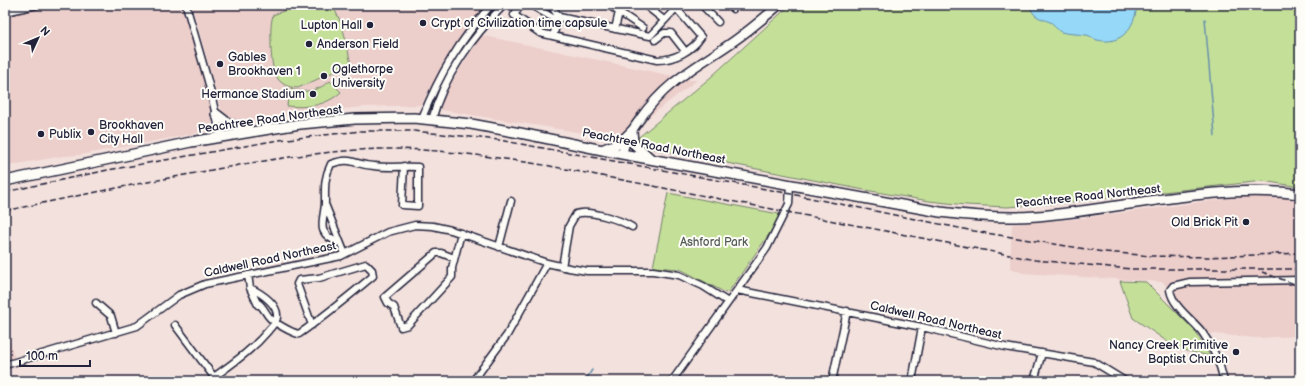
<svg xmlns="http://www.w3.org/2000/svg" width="1305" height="386" font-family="'Balsamiq Sans',sans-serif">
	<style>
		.built { fill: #eccecb }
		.green { fill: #c4e098; stroke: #73816a }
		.water { fill: #95d8f7; stroke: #678fac }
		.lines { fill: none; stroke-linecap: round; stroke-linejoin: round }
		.stream { stroke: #678fac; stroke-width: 1.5 }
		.minor-casing { stroke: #22223b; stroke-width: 9 }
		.major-casing { stroke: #22223b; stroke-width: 11 }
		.highway-casing { stroke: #22223b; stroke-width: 12 }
		.minor { stroke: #fdfcf7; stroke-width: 6 }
		.major { stroke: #fdfcf7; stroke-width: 8 }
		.highway { stroke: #fdfcf7; stroke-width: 9 }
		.rail { stroke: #22223b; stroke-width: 1.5; stroke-dasharray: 6 3; stroke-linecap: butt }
		.poi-dot { fill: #22223b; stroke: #fdfcf7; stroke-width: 1.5 }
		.labels { text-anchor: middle; stroke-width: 4; stroke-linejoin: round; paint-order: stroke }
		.poi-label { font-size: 12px; fill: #22223b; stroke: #fdfcf7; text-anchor: start }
		.street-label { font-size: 12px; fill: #22223b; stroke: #fdfcf7 }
		.park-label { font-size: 12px; fill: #535b57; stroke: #fdfcf7 }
	</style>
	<rect width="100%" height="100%" fill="#f3e1dd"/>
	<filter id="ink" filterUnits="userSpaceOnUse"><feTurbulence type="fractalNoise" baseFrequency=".025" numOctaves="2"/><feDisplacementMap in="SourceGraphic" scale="8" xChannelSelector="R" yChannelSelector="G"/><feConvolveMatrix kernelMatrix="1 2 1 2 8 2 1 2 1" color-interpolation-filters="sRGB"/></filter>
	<g filter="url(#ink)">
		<path class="built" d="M5 5H183L200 65 210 109 213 130 80 155 63 156 5 166Z
			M192 5H487L474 20 445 62 421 105 362 107 294 114 226 127Z
			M471 33 691 80H697L620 139 442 110 438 104 479 39Z
			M1247 196 1300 199V336L1255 338 1207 333 1163 282 1023 273 1010 268 1012 224 1076 219Z
			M5 324 16 364 5 367Z"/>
		<path class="green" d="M299 5H331C344 21 346 44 351 64L298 88C273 87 272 67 271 47 271 36 270 26 273 15Z
			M790 5H1300V187L1263 181 1062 203 1007 207 966 205 929 201 859 189 635 145 633 142 711 77Z
			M330 81 341 92C326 106 306 108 287 106L289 89C305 93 316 92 330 81Z
			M668 193 779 214 777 223 729 291 726 293 680 269 653 267Z
			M1120 281 1146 282 1195 331 1210 356 1178 349 1133 318Z"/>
		<path class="water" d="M1030 5H1137C1135 27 1122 46 1097 40 1093 39 1090 35 1086 35 1078 34 1068 34 1061 32 1056 30 1054 23 1050 22 1040 18 1032 17 1030 5Z"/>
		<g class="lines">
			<path class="stream" d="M1205 19 1215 136
				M585 381 592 370"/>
			<defs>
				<path id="minor" d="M186 5 208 81 221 137
					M521 5 514 15 540 33 553 36 559 17
					M531 5 558 21
					M551 5 559 17 650 36 679 5
					M609 5 619 12
					M645 5 664 20
					M702 5 718 22
					M729 5 733 9
					M5 12 37 5
					M615 29 619 12 643 28
					M553 36 657 60C674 60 692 51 701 37L676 8
					M655 40 664 33H671L685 51
					M422 118C440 73 459 42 491 5
					M432 120C443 77 473 36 504 5
					M325 204 345 254
					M340 243C313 233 325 221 325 201 325 187 324 178 331 164 353 156 353 165 374 166 388 168 404 166 418 167V206L402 205 404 166
					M499 247 511 201
					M454 258 441 253H436L385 297 388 303 394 307 401 327 408 325 452 277V268L461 233
					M562 267 569 226 576 214C588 209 621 220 632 227
					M248 275 250 288 258 305
					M737 290 922 327 1005 347 1094 362 1125 381
					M96 303 111 316 116 333
					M258 303C264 307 265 313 270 318 275 323 292 333 299 334 325 316 349 296 373 276L372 270 366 264 319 278 299 280 297 284 312 325
					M175 325 217 381
					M5 365 137 326 179 295 205 284 341 256 388 232 415 225 433 226 451 230 547 263 569 268 587 271H653L679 275 703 286 728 302
					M214 377C233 363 252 350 268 331 270 328 274 325 276 321 282 306 261 293 250 288
					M473 381 507 335 547 263
					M672 381 767 248 789 204 790 184
					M832 381 847 311
					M912 381 922 327
					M1034 381 1042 353
					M1224 381C1220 363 1213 347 1202 332 1192 319 1173 307 1170 290L1173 286 1190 282 1300 280"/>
				<path id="major" d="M622 154C625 140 632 130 640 119 667 80 697 67 734 41 750 30 764 18 779 5"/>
				<path id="highway" d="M216 114 229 124 251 131
					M632 131 633 143 650 158
					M604 149 621 142 632 131
					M5 181 191 142 300 124 355 119 414 118 471 124 520 133 622 154 940 212C972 216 1005 219 1037 216 1124 209 1212 183 1300 194"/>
			</defs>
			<use href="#minor" class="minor-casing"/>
			<use href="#major" class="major-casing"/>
			<use href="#highway" class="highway-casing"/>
			<use href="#minor" class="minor"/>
			<use href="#major" class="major"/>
			<use href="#highway" class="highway"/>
			<path class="rail" d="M5 192 108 170 279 140 361 131H413L499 140 771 190 974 231 1104 252 1151 256 1208 257 1300 253
				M5 211C70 197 136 184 201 172 260 161 319 151 378 149 436 148 494 157 550 166L1035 260 1131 269H1300
				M1262 272 1300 286"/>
		</g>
	</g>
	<g class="poi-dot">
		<circle cx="423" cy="23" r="4"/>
		<circle cx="370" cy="25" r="4"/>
		<circle cx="309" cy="44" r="4"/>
		<circle cx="220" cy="64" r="4"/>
		<circle cx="324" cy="76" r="4"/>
		<circle cx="313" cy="94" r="4"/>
		<circle cx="91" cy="132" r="4"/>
		<circle cx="41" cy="134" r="4"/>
		<circle cx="1246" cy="222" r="4"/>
		<circle cx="1236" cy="352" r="4"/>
	</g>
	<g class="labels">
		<g class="poi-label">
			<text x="431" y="27">Crypt of Civilization time capsule</text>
			<text x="362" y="29" text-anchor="end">Lupton Hall</text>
			<text x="317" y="48">Anderson Field</text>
			<text x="228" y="61">Gables<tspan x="228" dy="14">Brookhaven 1</tspan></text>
			<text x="332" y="73">Oglethorpe<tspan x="332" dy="14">University</tspan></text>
			<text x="305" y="98" text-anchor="end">Hermance Stadium</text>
			<text x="99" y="129">Brookhaven<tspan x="99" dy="14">City Hall</tspan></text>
			<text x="49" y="138">Publix</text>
			<text x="1238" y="226" text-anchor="end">Old Brick Pit</text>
			<text x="1228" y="349" text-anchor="end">Nancy Creek Primitive<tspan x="1228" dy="14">Baptist Church</tspan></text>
		</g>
		<g class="street-label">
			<text transform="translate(270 119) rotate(-8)" y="4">Peachtree Road Northeast</text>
			<text transform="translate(654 146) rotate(11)" y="4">Peachtree Road Northeast</text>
			<text transform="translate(1088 196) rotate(-6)" y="4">Peachtree Road Northeast</text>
			<text transform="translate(270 259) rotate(-12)" y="4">Caldwell Road Northeast</text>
			<text transform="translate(936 320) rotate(13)" y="4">Caldwell Road Northeast</text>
		</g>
		<g class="park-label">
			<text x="714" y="246">Ashford Park</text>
		</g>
	</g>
	<rect width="1305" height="386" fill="none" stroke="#fdfcf7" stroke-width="20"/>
	<rect x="10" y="10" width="1285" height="366" fill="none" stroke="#22223b" stroke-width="1.5" filter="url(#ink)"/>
	<g transform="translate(38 38) rotate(46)" stroke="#fdfcf7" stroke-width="3" paint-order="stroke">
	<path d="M0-3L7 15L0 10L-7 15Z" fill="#22223b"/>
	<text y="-6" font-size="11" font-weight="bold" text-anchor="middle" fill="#22223b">N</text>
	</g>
	<path d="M20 360v6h70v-6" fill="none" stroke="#22223b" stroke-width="2"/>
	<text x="26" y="360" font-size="12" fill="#22223b" stroke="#fdfcf7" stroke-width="3" paint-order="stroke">100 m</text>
</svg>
